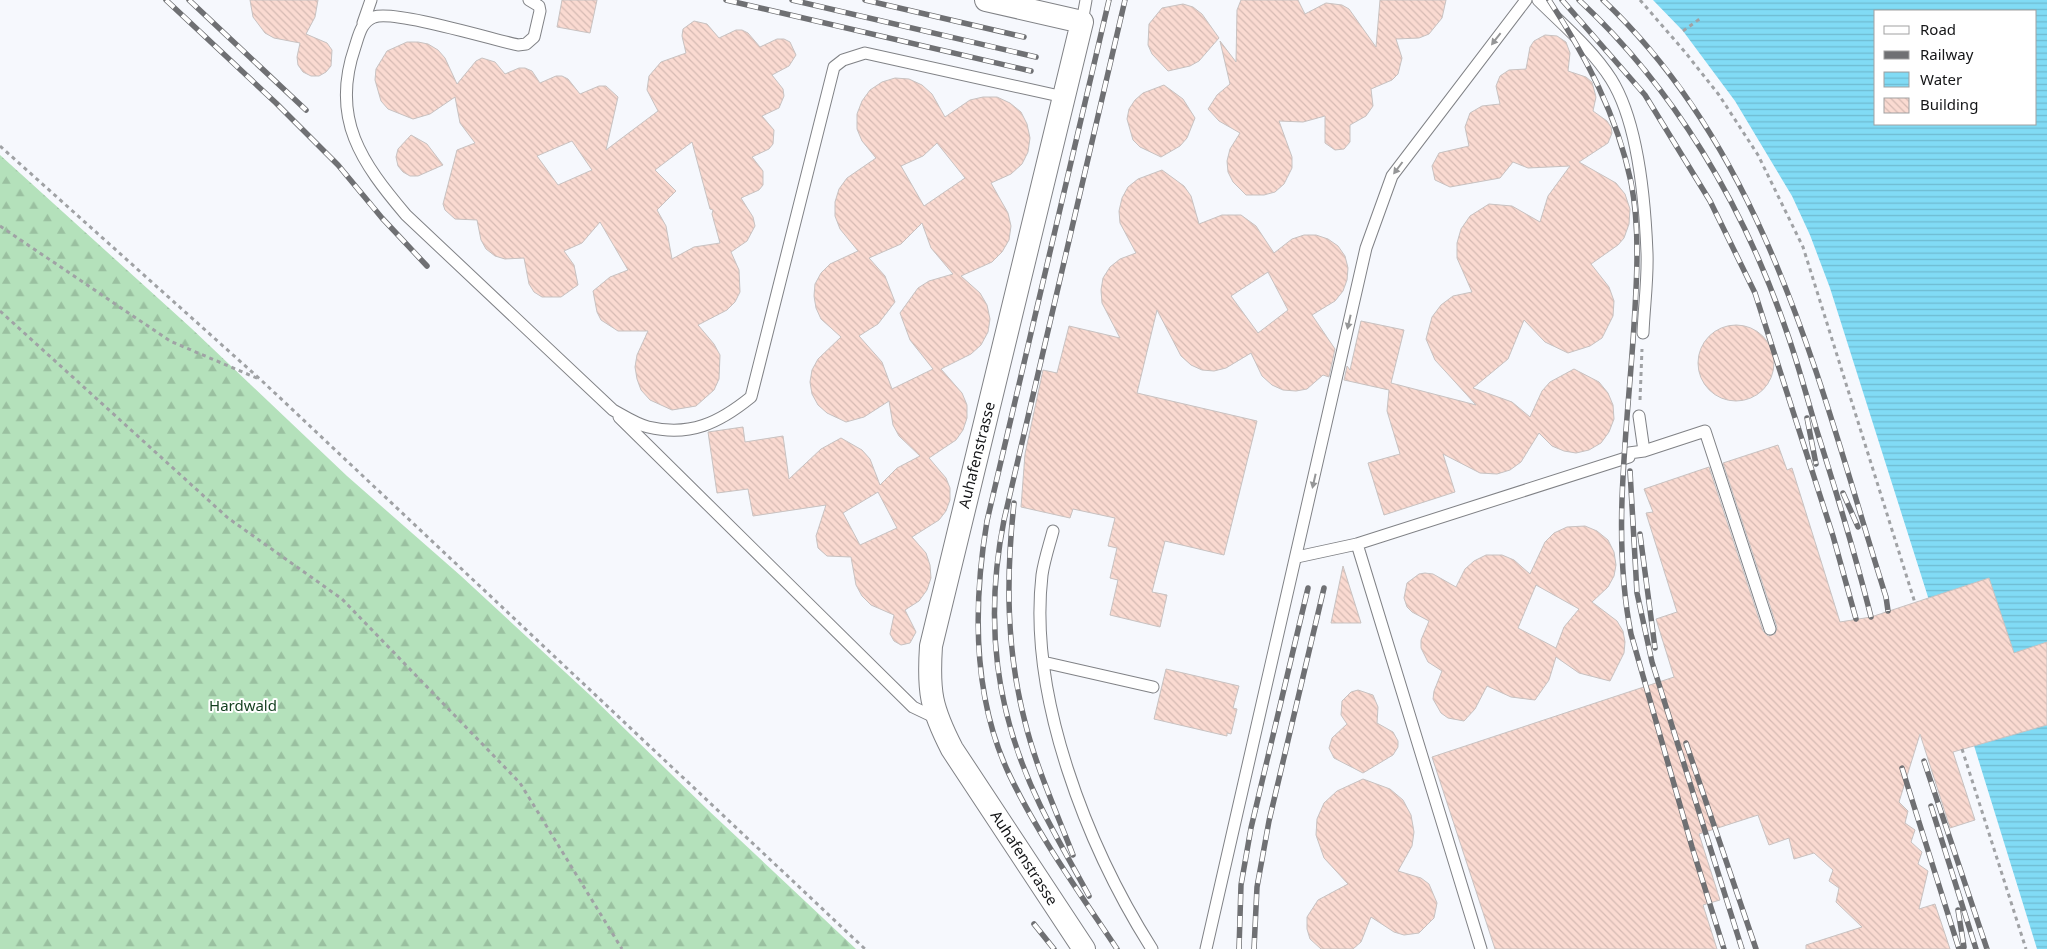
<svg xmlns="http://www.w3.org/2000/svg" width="2047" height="949" font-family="'Noto Sans',sans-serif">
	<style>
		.forest { fill: url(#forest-firs) }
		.water { fill: url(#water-rules); fill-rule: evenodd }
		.building { fill: url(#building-back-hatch); stroke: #c8c2c1; fill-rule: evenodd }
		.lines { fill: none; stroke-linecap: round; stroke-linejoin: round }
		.lane-casing { stroke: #808286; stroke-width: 13 }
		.street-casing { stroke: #808286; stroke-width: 24 }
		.path { stroke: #a0a2a5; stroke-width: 3; stroke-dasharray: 4 4; stroke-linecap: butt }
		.lane { stroke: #fff; stroke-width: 11 }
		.street { stroke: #fff; stroke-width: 22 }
		.rail-casing { stroke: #6f7073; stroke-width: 5.5 }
		.rail { stroke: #fff; stroke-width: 4; stroke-dasharray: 11; stroke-linecap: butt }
		.oneway { fill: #959697 }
		.labels { text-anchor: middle; stroke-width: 4; stroke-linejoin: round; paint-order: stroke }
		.street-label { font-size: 15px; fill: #141517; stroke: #fff }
		.park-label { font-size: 15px; fill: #123e1e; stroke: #fff }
	</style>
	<defs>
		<pattern id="forest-firs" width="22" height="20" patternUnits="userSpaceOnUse" patternTransform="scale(1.25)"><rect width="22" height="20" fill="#b4e1bb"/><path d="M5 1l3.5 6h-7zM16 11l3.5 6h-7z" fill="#9ac0a0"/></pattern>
		<pattern id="water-rules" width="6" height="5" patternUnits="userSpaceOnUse" patternTransform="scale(1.25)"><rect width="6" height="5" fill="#81dbf5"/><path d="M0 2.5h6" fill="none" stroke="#6fbbd1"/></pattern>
		<pattern id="building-back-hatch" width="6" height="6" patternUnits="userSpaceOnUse" patternTransform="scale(1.25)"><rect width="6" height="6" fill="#fadad1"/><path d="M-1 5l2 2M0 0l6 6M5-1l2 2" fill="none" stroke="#d5bab3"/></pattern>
	</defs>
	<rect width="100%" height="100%" fill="#f6f8fd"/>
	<path class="forest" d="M0 155 191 328 347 476 461 576 591 696 708 810 856 949H0Z"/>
	<path class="water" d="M1653 0H2047V949H2037L1928 597 1830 288 1810 235 1792 196 1735 101 1683 31ZM1876 11H2036V124H1876Z"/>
	<path class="building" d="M250 0H318L315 17 306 34 327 43 332 50 331 66 326 72 319 76H311L303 72 298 65 297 57 300 43 274 38 265 33 253 17Z
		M562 0H597L590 33 557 27Z
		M1241 0H1298L1305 14 1326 3 1342 5 1349 9 1376 47 1380 0H1446L1442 18 1429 34 1419 38 1396 39 1402 58 1398 74 1392 80 1371 89 1373 106 1366 116 1350 125V142L1344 149 1335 150 1325 143V116L1303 122 1279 121 1292 157V168L1284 184 1275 192 1264 195H1246L1233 182 1228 172 1227 161 1230 149 1240 133 1219 121 1208 109 1217 95 1230 84 1220 41 1236 62 1237 10Z
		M1183 4 1193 7 1202 14 1219 38 1199 61 1190 66 1168 71 1152 54 1148 45 1149 24 1162 8Z
		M694 21 707 24 719 38 736 30H742L748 33 760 47 777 39H784L790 42 796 55 789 66 772 75 783 89 784 96 779 108 762 116 774 130 773 144 769 149 752 157 763 171V185L759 190 741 198 753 217 755 226 747 241 731 252 739 270 740 292 735 302 727 310 698 325 714 344 720 355 719 379 714 390 696 406 672 410 650 400 641 390 637 379 635 367 637 355 648 331H618L601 320 597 312 593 291 610 277 628 270 600 222 582 243 564 251 574 265 578 285 561 297H542L534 292 529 284 524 258 505 259 495 256 486 249 481 240 477 220 455 219 445 210 443 204 457 150 475 143 460 123 455 97 430 114 413 119 388 109 381 101 375 80 376 69 387 51 407 42H418L428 44 438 50 445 58 457 84 476 61 482 58 495 62 505 74 519 68H525L532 71 540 83 556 76H562L568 79 580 94 599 86H606L618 97 606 150 658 111 647 90 649 76 661 62 686 53 682 36 683 29ZM572 141 592 170 558 185 537 156ZM692 142 710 209 713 210 712 214 720 243 694 247 672 259 666 226 657 210 676 191 655 170Z
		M1545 35 1557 36 1566 42 1570 53 1568 71 1586 77 1592 82 1596 97 1593 111 1607 121 1611 127 1612 133 1608 143 1579 162 1616 183 1625 194 1630 209 1629 224 1624 238 1618 245 1591 264 1609 287 1614 301 1613 316 1602 338 1590 346 1568 353 1545 342 1524 320 1508 359 1473 388 1512 402 1530 417 1542 391 1550 382 1574 369 1599 382 1608 393 1613 405 1614 419 1609 432 1601 443 1589 450 1576 453 1564 451 1552 446 1539 433 1521 462 1510 470 1497 474 1480 473 1443 454 1455 492 1384 515 1368 463 1400 454 1387 411 1389 390 1344 380 1347 366 1350 370 1361 321 1404 330 1391 383 1476 405 1435 360 1426 339 1432 317 1441 305 1453 296 1472 292 1457 258V243L1461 229 1470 216 1489 204 1512 206 1540 222 1548 196 1570 166 1528 168 1513 162 1500 178 1450 187 1435 180 1432 166 1439 153 1469 146 1465 127 1470 113 1482 106 1500 104 1496 86 1500 76 1509 70 1526 69 1530 47 1534 41Z
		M895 78 909 79 922 85 932 94 945 117 970 100 983 97H997L1010 103 1021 112 1027 124 1030 138 1028 152 1022 164 1011 174 991 183 1008 213 1011 226 1009 240 1002 252 992 262 961 276 980 293 987 305 990 319 988 332 981 345 971 354 941 369 962 393 967 405V418L963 430 956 440 929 458 946 478 950 488V500L946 511 939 520 912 537 926 553 930 565 931 578 927 590 919 601 905 610 916 632 910 643 901 645 894 641 890 634 894 615 871 605 862 596 856 585 851 557 827 556 818 548 816 536 826 505 753 516 748 489 717 493 708 432 743 427 745 442 783 436 789 479 821 449 841 438 862 450 870 459 880 485 897 468 920 456 899 436 893 425 889 401 864 417 846 422 827 413 818 405 812 394 810 382 812 370 818 359 841 337 821 319 816 308 814 296 815 284 821 273 830 264 858 251 840 229 835 216V202L839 189 847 178 876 158 862 141 857 129V114L862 101 870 90 882 82ZM937 143 965 178 924 206 901 166 923 156ZM922 223 931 248 953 274 929 281 918 288 900 313 910 340 933 369 892 389 882 362 859 336 878 324 895 302 885 276 869 258 901 244ZM878 492 897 528 860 545 843 513Z
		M1164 85 1183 99 1195 118 1187 138 1180 146 1161 157 1140 147 1133 140 1127 119 1129 109 1135 100 1143 93Z
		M411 135 427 144 443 165 418 176H410L403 172 398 166 396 157 398 149Z
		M1162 170 1184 186 1191 196 1199 224 1222 215H1241L1256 226 1274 253 1292 239 1304 235H1316L1328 239 1338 246 1345 256 1348 268 1347 280 1343 291 1335 301 1312 315 1335 349 1329 377 1323 375 1307 389 1296 391 1283 390 1272 385 1262 376 1251 353 1226 368 1214 371 1202 370 1191 365 1181 356 1157 310 1137 393 1257 421 1224 555 1165 541 1152 592 1167 595 1160 627 1110 615 1118 580 1110 578 1117 548 1108 546 1115 518 1073 509 1070 518 1021 507 1025 454 1043 370 1057 373 1069 326 1120 338 1102 303 1101 290 1103 278 1110 267 1120 259 1136 253 1120 223 1119 211 1122 198 1128 187 1138 179ZM1268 272 1288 310 1258 333 1231 296Z
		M1698 363a38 38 0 1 1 76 0a38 38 0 1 1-76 0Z
		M1778 445 1787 470 1792 468 1840 622 1871 617 1989 578 2014 653 2047 642V725L1953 752 1975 820 1950 828 1920 734 1899 802 1908 811 1905 823 1915 830 1911 842 1922 852 1918 864 1928 871 1919 909 1935 904 1950 949H1806V945L1862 927 1836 902 1839 888 1829 881 1833 870 1814 853 1794 859 1789 838 1769 845 1758 815 1699 834 1720 900 1703 905 1717 949H1495L1432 757 1674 677 1656 619 1677 612 1646 513 1653 512 1644 489 1709 467 1763 631 1768 636 1775 634 1777 627 1723 463Z
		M1585 526 1597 531 1608 540 1614 552 1616 565 1614 576 1608 587 1592 602 1617 621 1623 631 1625 642 1624 653 1610 681 1579 673 1556 657 1549 680 1535 700 1511 697 1487 686 1475 709 1464 721 1448 718 1441 713 1433 699 1434 691 1442 671 1428 662 1421 648V640L1429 621 1412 612 1407 607 1404 598 1407 583 1419 574 1425 573 1433 574 1456 587 1465 569 1474 561 1486 555H1502L1514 560 1530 574 1545 542 1554 533 1567 527ZM1536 585 1579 609 1564 627 1556 648 1518 628Z
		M1343 566 1361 623H1331Z
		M1166 669 1239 686 1233 708 1237 709 1231 734 1227 733V736L1154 719Z
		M1358 690 1373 695 1378 707 1377 723 1393 732 1398 741V747L1393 755 1363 773 1334 758 1329 748 1332 738 1347 724 1341 715 1342 701 1351 692Z
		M1363 779 1390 789 1403 800 1411 815 1414 832 1412 846 1398 871 1421 878 1429 884 1437 903 1434 918 1419 933 1404 935 1394 932 1371 917 1361 942 1353 949H1321L1310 939 1307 929V917L1318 900 1348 884 1324 858 1316 835 1317 819 1324 803 1337 791Z"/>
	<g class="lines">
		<defs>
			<path id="lane" d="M529 0 539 6 540 11 534 37 526 44 518 45C491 39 395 10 374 17 361 22 359 35 355 47 330 119 362 163 406 215L613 410C624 416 636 424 648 427 690 437 719 423 751 397L834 67 843 60 865 53 1064 97
				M1538 0C1563 25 1592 49 1611 79 1638 122 1645 202 1647 253 1648 279 1644 307 1643 333
				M1082 22 1086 0
				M363 23 371 0
				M1639 416 1644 451
				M619 417 913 707 936 718
				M1053 531C1049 546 1044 561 1042 575 1028 697 1088 848 1152 949
				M1357 544 1481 949
				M1297 557 1357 544 1629 457V453L1644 451 1705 431 1770 629
				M1043 662 1153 687
				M1206 949 1366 248 1392 176 1526 0"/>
			<path id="street" d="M986 0 1082 22 931 646C928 692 931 708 952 749L1084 949"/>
		</defs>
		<use href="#lane" class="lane-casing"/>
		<use href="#street" class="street-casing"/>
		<path class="path" d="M1640 0 1685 52 1719 95 1758 155 1803 247 1915 603
			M1683 31 1701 18
			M0 146 261 380 865 949
			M0 226 170 341 259 379
			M0 311 228 518 342 599 520 783 622 949
			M1640 400 1642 349
			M1962 749 2026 949"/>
		<use href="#lane" class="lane"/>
		<use href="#street" class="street"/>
		<defs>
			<path id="rail" d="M166 0 276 103 338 165 382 218 427 266
				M189 0 306 110
				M726 0 1031 71
				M792 0 1036 57
				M865 0 1024 37
				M1109 0 987 521C973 605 972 695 1009 774 1039 837 1079 892 1117 949
				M1549 0C1586 57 1617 115 1631 182 1640 228 1637 278 1634 325 1628 427 1611 533 1631 634L1692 847 1724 949
				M1562 0 1645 95 1710 201 1755 293 1833 536 1856 619
				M1579 0C1674 88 1743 205 1785 327 1797 360 1806 394 1816 428 1836 491 1855 553 1871 617
				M1603 0C1769 156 1820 388 1886 597L1888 611
				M1807 418 1816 464
				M1630 471 1637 593 1652 662 1742 949
				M1843 493 1858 527
				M1014 503C1006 577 1006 649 1025 722 1036 767 1056 811 1073 855
				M1640 534 1655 648
				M1686 743 1756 949
				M1924 761 1987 949
				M1902 768 1959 949
				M1931 806 1976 949
				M1089 896C1073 866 1055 836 1040 805 995 712 984 621 1004 520L1125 0
				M1958 910 1964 947
				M1034 924 1054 949
				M1239 949 1241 885 1251 828 1308 588
				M1254 949 1257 887 1269 821 1324 588"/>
		</defs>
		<use href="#rail" class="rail-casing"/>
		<use href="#rail" class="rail"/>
	</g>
	<defs><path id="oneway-solid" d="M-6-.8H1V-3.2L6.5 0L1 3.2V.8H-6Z" transform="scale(1.25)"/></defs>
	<g class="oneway">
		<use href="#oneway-solid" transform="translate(1496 39) rotate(128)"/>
		<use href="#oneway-solid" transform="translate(1398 168) rotate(127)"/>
		<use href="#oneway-solid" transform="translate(1349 322) rotate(103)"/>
		<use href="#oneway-solid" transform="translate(1314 481) rotate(103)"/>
	</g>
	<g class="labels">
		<g class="street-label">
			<text transform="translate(977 455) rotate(-76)" y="5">Auhafenstrasse</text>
			<text transform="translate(1024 858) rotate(57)" y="5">Auhafenstrasse</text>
		</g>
		<g class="park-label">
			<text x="243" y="711">Hardwald</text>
		</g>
	</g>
	<rect x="1874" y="10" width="162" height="115" fill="#ffffff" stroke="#a1a1a2"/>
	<rect x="1884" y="26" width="25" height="8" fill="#ffffff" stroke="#a1a1a2"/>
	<text x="1920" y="35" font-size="15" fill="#141517">Road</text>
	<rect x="1884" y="51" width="25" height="8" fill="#6f7073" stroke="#a1a1a2"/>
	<text x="1920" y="60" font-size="15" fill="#141517">Railway</text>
	<rect x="1884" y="72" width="25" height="15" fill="url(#water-rules)" stroke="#a1a1a2"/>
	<text x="1920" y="85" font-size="15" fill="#141517">Water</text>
	<rect x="1884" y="98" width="25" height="15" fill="url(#building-back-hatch)" stroke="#a1a1a2"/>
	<text x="1920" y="110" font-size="15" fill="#141517">Building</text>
</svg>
